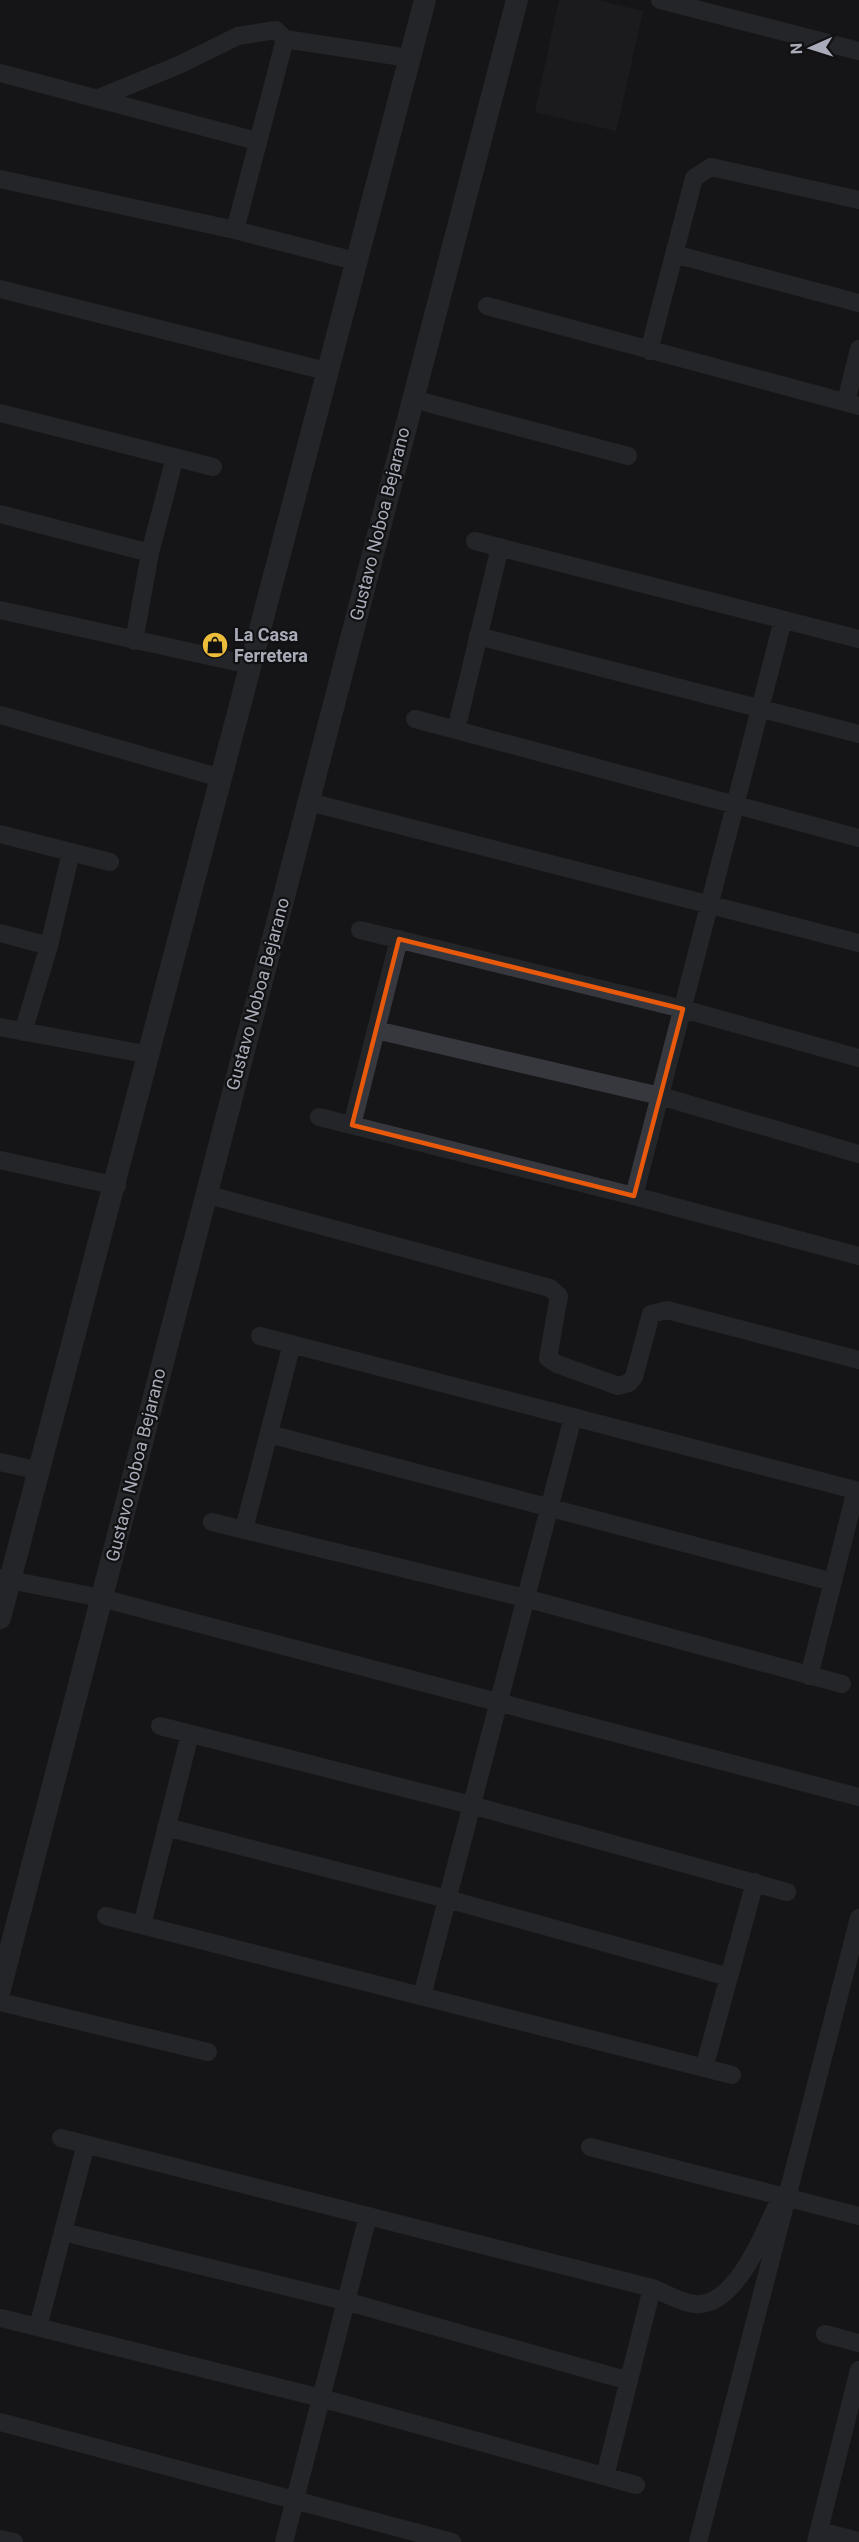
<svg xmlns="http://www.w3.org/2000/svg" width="859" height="2542" font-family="Roboto,sans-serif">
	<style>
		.built { fill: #232225 }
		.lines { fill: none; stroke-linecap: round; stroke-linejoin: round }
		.minor { stroke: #37383d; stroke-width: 18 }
		.tertiary { stroke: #37383d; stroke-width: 22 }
		.marked { fill: none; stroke: #e8590c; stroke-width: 4.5; stroke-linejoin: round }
		.labels { text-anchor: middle; stroke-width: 4.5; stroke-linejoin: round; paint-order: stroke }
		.street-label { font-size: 18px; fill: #a9acb8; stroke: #111113 }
		.poi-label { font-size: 18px; font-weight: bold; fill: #a9acb8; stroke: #111113; text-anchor: start }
	</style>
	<rect width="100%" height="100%" fill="#161618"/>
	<path class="built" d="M559 0H596L643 11 616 131 535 112Z"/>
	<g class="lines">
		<path class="minor" d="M660 0 859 51
			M285 39 409 58
			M0 73 257 141
			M96 99 179 65 238 36 276 30 285 39 235 230
			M0 179 235 230 355 261
			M674 254 859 303
			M0 289 326 371
			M487 306 859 406
			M649 351 694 178 711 167 859 200
			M413 399 628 456
			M846 402 859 349
			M0 413 213 467
			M0 514 150 553
			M475 541 859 639
			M0 610 250 665
			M478 636 859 734
			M134 641 150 553 175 457
			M0 715 221 778
			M415 719 859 838
			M456 730 500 547
			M309 802 859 943
			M0 834 110 862
			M360 930 683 1009 859 1058
			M0 933 49 946
			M0 1027 150 1055
			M376 1030 660 1096 859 1154
			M23 1032 49 946 71 852
			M319 1117 634 1196 859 1256
			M352 1125 399 939
			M0 1160 117 1186
			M205 1194 550 1288 559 1296 548 1358 557 1364 618 1386 629 1383 634 1377 651 1314 667 1310 859 1360
			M634 1196 783 620
			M260 1336 859 1491
			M269 1434 833 1582
			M0 1462 40 1471
			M212 1522 525 1598 842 1684
			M244 1529 292 1344
			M0 1578 101 1598 859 1797
			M809 1676 856 1490
			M160 1726 471 1805 787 1892
			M166 1827 447 1899 729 1977
			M106 1916 732 2075
			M142 1925 190 1734
			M422 1996 573 1417
			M0 2002 208 2052
			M704 2068 755 1882
			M61 2138 652 2288C665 2293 681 2303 695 2304 737 2308 767 2226 781 2196
			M590 2147 859 2216
			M63 2232 345 2301 629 2381
			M1 2318 321 2398 636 2485
			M38 2327 86 2144
			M825 2334 859 2343
			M0 2422 452 2542
			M605 2476 652 2288
			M819 2531 859 2541
			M0 2539 14 2542
			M284 2542 368 2216
			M698 2542 859 1918
			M816 2542 859 2370"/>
		<path class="tertiary" d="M0 1618C146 1080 282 539 425 0
			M0 1989 517 0"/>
	</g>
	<path d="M0 0H859V2542H0ZM399 939 683 1009 634 1196 352 1125Z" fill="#161618" fill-opacity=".55" fill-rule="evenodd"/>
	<path class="marked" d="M399 939 683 1009 634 1196 352 1125Z"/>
	<defs>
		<symbol id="shop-disc" viewBox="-11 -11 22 22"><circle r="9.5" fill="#ecbc3b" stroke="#111113"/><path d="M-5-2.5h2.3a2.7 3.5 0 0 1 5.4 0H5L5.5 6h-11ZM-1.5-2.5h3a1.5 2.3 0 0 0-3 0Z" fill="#111"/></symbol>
	</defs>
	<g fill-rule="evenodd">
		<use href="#shop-disc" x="200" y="630" width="30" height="30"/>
	</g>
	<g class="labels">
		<g class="street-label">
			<text transform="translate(380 524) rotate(-76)" y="6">Gustavo Noboa Bejarano</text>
			<text transform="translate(258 994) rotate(-75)" y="6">Gustavo Noboa Bejarano</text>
			<text transform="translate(136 1465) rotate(-76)" y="6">Gustavo Noboa Bejarano</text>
		</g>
		<g class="poi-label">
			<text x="234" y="641">La Casa<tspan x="234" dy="21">Ferretera</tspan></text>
		</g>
	</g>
	<g transform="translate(811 48) rotate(267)" stroke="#111113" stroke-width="4.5" paint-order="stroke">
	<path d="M0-4.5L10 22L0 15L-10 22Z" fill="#a9acb8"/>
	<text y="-9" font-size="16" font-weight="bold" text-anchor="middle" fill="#a9acb8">N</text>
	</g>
</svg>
